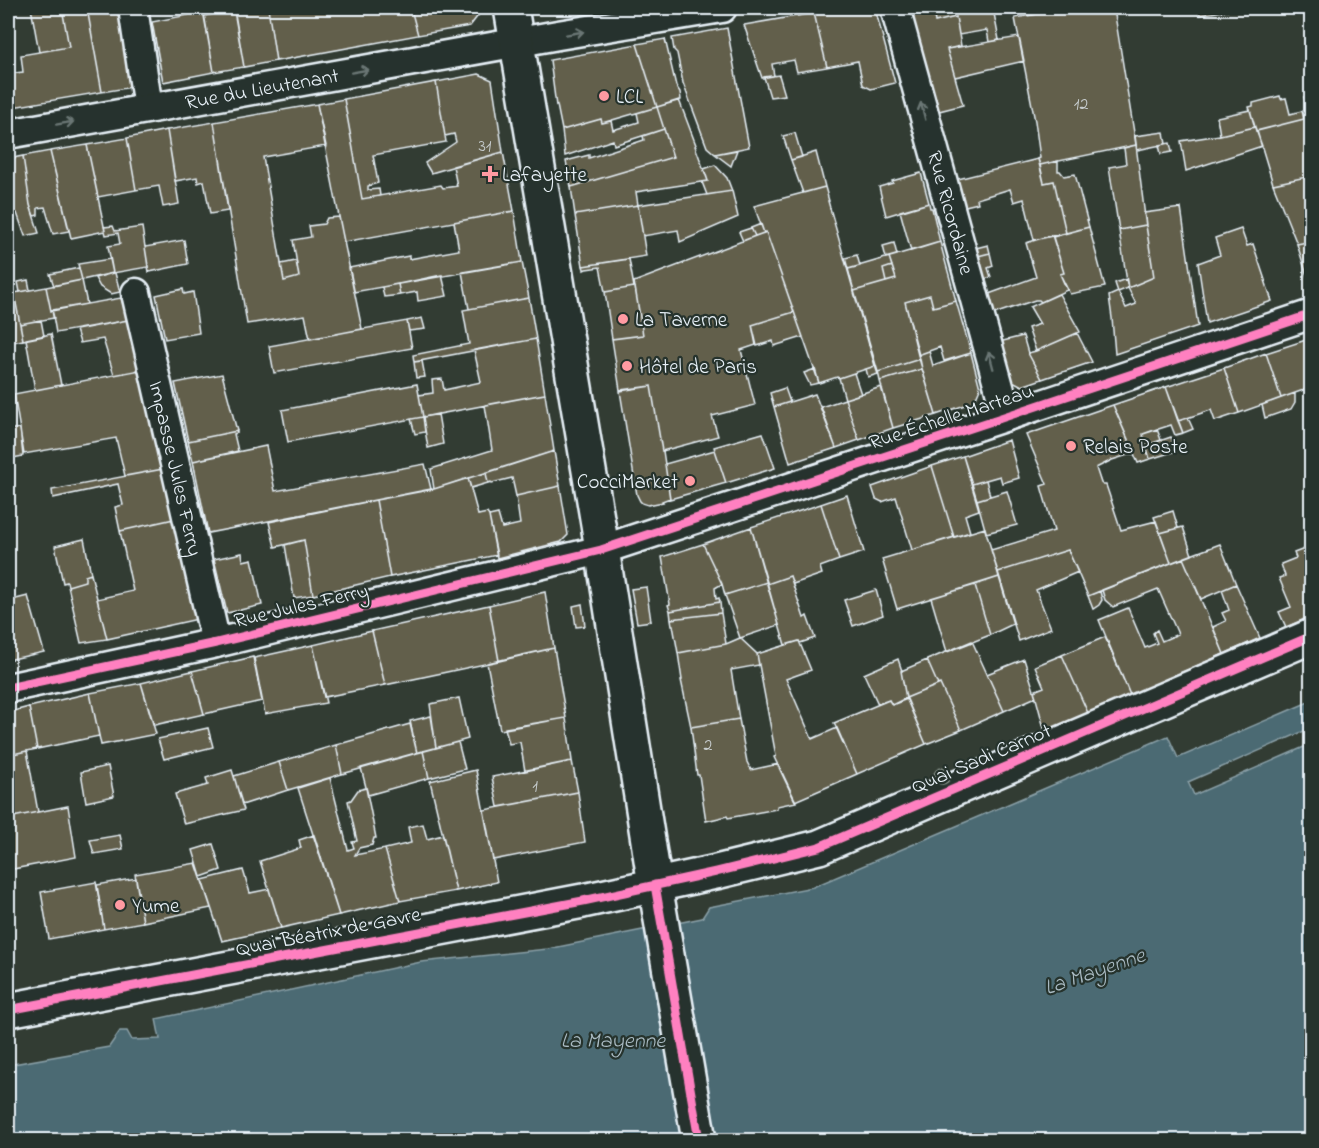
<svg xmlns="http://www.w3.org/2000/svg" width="1319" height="1148" font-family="'Indie Flower',sans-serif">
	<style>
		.water { fill: #4c6a73; stroke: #8aa0a8; stroke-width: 1.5 }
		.building { fill: #625e4b; stroke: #e8f1f8; stroke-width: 1.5 }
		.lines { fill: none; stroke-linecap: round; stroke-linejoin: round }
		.street-casing { stroke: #e8f1f8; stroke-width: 33 }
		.secondary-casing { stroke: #e8f1f8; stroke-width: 38 }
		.street { stroke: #26332d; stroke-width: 28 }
		.secondary { stroke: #26332d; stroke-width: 33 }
		.cycleway-casing { stroke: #26332d; stroke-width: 13 }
		.cycleway { stroke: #ff80c0; stroke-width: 9 }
		.tree { fill: #77827a }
		.oneway { stroke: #6a7674 }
		.poi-dot { fill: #ff9aa2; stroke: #26332d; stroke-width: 2 }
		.labels { text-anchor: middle; stroke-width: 4.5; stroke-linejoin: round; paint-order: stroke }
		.number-label { font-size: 18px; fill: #c6cccd }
		.street-label { font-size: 21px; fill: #e8f1f8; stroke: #26332d }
		.poi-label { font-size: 21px; fill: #e8f1f8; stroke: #26332d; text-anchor: start }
		.water-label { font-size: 22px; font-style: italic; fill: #aabbc3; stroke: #26332d }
	</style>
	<rect width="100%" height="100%" fill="#323c33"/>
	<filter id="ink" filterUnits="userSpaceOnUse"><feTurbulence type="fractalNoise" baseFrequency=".0167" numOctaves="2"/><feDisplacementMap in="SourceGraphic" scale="12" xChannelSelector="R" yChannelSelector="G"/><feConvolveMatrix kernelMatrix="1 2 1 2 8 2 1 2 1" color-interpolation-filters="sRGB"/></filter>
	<g filter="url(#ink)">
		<path class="water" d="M1311 701V728L1188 782 1194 795 1311 744V1140H8V1065L109 1047 120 1031H127L132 1040 160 1039 156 1019 421 962 548 949 702 918 709 907 813 887 1168 736 1178 758Z"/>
		<path class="building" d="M31 8H62L69 47 39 52Z
			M62 8H87L102 92 13 107 8 74 23 72 21 55 69 47Z
			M87 8H119L133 87 102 92Z
			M186 8H203L214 72 163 82 152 22 188 15Z
			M219 8H234L244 67 214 72 204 16 220 13Z
			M258 8H268L276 61 244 67 234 11Z
			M268 8H408L409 10 411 9 418 35 276 61Z
			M408 8H479L480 13 470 26 418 35 411 9 409 10Z
			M842 8H869L876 12 895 83 871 89 863 85 858 61 827 67 814 13Z
			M906 8H933L935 22 956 17 961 46 947 49 963 105 935 112Z
			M933 8H993L999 40 989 42 987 30 959 35 956 17 935 22Z
			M993 8H1028L994 13Z
			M1031 8H1053L1054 11 1033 15Z
			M1053 8H1073L1074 13 1054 14Z
			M1199 8H1240L1200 15Z
			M1114 9 1136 145 1040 165 1038 159 1040 158 1035 121 1015 18 1054 11V14Z
			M814 13 827 67 797 72 794 60 772 64 774 76 762 78 744 25Z
			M727 28 749 147 715 154 707 147 683 83 677 53 674 50 672 38Z
			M1019 37 1024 61 955 77 947 49Z
			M665 39 676 86 680 92 681 100 657 107 637 44Z
			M637 44 657 107 602 123 601 119 562 130 557 105 556 106 550 60Z
			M8 70 13 107 8 109Z
			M479 74 492 80 503 152 431 173 425 163 456 142 454 134 445 136 436 82Z
			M779 75 785 95 770 97 764 77Z
			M436 82 446 142 373 155 378 183 368 186V190L379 189 380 196 362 199 344 99Z
			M1280 96 1281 99 1286 98 1290 114 1302 111 1304 119 1256 131 1249 107 1253 106V103Z
			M1312 96V119H1309L1304 97Z
			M344 99 362 199 441 185 443 188 457 186 453 166 503 152 514 211 344 242 317 104Z
			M679 100 696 145 695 146 708 181 636 192 638 205 575 215 571 187 673 157 657 107Z
			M317 104 326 146 263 157 284 281 299 277 293 240 311 237 309 226 324 224 327 218 339 217 362 329 310 339 305 315 247 324 214 122Z
			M657 107 664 129 614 145 613 140 565 156 562 130 601 119 602 123 611 121 613 130 639 122 637 113Z
			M1250 110 1255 127 1220 135 1217 117Z
			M1304 119H1312V177L1307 178 1306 177 1273 184 1257 131Z
			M214 122 228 211 210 214 204 181 198 183 197 177 175 181 167 130Z
			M1255 127 1262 146 1186 171 1181 141 1220 135Z
			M664 129 673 157 571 187 566 161 589 155V158L644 140 643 136Z
			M167 130 179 204 163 207 159 186 136 190 127 138Z
			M1164 132 1166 144 1137 150 1135 136Z
			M795 133 802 157 791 160 783 136Z
			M127 138 136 190 98 197 87 145Z
			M1170 143 1172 152 1161 154 1159 145Z
			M87 145 105 231 71 238 50 151Z
			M1136 145 1146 225 1119 230 1109 167 1126 164 1124 148Z
			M737 150 731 166 715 154Z
			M50 151 69 231 53 234 45 207 38 208V215L34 216 30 205 23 156Z
			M816 152 825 187 803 193 791 160Z
			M23 156 30 205 39 233 25 236 17 213 8 214V159Z
			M1038 159 1044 183 1054 181 1066 233 1034 240 1024 199 1014 202 1010 189 977 199 978 203 961 207 954 180Z
			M1058 161V171H1060L1064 176 1075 174 1089 227 1066 233 1054 181 1044 183 1040 165Z
			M715 165 727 178 732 191 707 195 702 182 708 181 704 169Z
			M921 173 929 203 886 216 879 187 893 183 892 181Z
			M1306 177 1312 190V241L1297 244 1273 184Z
			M825 187 829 201H828L875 366 839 378 837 377 819 383 766 232 764 233 754 206Z
			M732 191 738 217 680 242 678 230 643 236 638 205Z
			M929 203 930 208H932L940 242 911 251 900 211Z
			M638 205 646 256 583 266 575 215Z
			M1181 208 1198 326 1115 354 1112 318 1109 296 1118 292 1126 308 1136 304 1128 288 1154 277 1144 213Z
			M514 211 522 262 354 292 349 268 409 256V259L459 250 454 222Z
			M761 224 764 233 755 236 751 228Z
			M1146 225 1154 277 1128 288 1119 230Z
			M113 226 115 231 142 227 148 267 113 273 108 246 120 244 118 233 106 235 104 227Z
			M1089 227 1105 287 1070 294 1060 274 1064 273 1053 237Z
			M751 228 755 236 743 241 739 232Z
			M1241 229 1247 246 1253 244 1272 301 1207 323 1198 263 1220 255 1215 238Z
			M766 232 794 312 752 325 756 345 741 350 755 405 712 416 718 436 662 451 651 386 620 390 612 339 643 335 634 282Z
			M1052 235 1064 273 1060 274 1067 290 1041 302 1039 300H1035L991 315 986 295 1036 277 1026 243Z
			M184 240 188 264 149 272 145 247Z
			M1312 241V288H1311L1297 244Z
			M940 242 956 301 933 307 930 295 905 302 920 359 878 372 854 291 896 279 889 257Z
			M894 243 897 255 886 258 883 246Z
			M988 245 990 253 974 257 972 249Z
			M990 253 993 266 988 268 991 277 981 280 974 257Z
			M857 255 860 266 848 269 845 258Z
			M889 257 892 266 883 269 886 282 854 291 848 269Z
			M110 259 113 273 82 280 78 264Z
			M629 259 634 287 605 292 600 267 586 269 584 270V269L583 266Z
			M296 261 299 277 284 281 281 264Z
			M522 262 529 298 469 309 462 272Z
			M892 266 896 279 886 282 883 269Z
			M79 268 82 280 54 286 50 274Z
			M113 273H115L120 292 111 294 100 287 95 278Z
			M442 275 447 296 418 301 417 292 400 295 398 284Z
			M1126 279 1128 288 1118 292 1115 283Z
			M28 280 30 290 20 292 18 282Z
			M82 280 87 304 51 311 46 287Z
			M398 284 400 295 384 297 382 287Z
			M46 287 51 311 52 310 54 318 20 324 14 293Z
			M634 287H635L643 335 612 339 605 292Z
			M183 289 184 294 193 292 199 333 165 339 156 295Z
			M14 293 23 340 8 343V294Z
			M1059 294 1080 332 1036 351 1028 328 1040 324 1030 307Z
			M930 295 933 307 956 301 971 353 944 361 940 347 918 355 905 302Z
			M121 298 128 320 56 333 52 310Z
			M529 298 536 339 414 362 413 355 469 344 463 310Z
			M794 312 803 337 774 346 773 341 757 346 752 325Z
			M422 318 425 329 409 331 407 321Z
			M41 320 44 336 23 340 20 324Z
			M128 320 140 370 114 375 103 339 80 343 76 330Z
			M407 321 412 348 274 373 269 346Z
			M1077 333 1092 362 1042 379 1028 353 1036 351Z
			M51 334 61 385 35 390 26 339Z
			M1023 336 1028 353 1042 379 1022 386 1009 379 999 342Z
			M1312 338V387L1281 398 1266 353Z
			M536 339 545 394 423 417 419 395 433 393 432 380 442 379 444 390 481 382 474 350Z
			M929 351 933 366 971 353 980 388 974 402 936 415 918 355Z
			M1266 353 1281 398 1239 413 1224 368Z
			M920 359 922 369 880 381 878 372Z
			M422 361 425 377 416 378 414 362Z
			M875 366 878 374 868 377 866 369Z
			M1224 368 1239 413 1215 421 1211 410 1178 421 1166 387Z
			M815 369 819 383 810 385 804 373Z
			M922 369 936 415 893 428 880 381Z
			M140 370 163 469 125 476 116 438 24 454 14 394Z
			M854 373 861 394 845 399 839 378Z
			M222 374 237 431 188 441 175 383Z
			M417 384 423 417 288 442 282 410Z
			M651 386 662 451H663L670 498 662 501 663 502 648 505 642 503 640 501 637 495 620 391Z
			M881 387 893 428 859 440 845 399Z
			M1166 387 1183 433 1175 435 1171 425 1143 434 1150 459 1138 463 1113 405Z
			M785 388 790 402 774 407 770 393Z
			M1295 393V402L1291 409 1265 418 1262 405Z
			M545 394 554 451 434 489 431 469 492 450 485 405Z
			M815 394 836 448 790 463 774 407Z
			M845 399 859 440 836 448 821 407Z
			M1113 405 1134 453 1112 460 1096 468 1101 483 1103 485H1106L1121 530 1156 521 1171 563 1088 596 1068 550 998 572 991 550 1054 531 1041 486 1047 484 1026 435Z
			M438 414 443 444 428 448 423 417Z
			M423 417 425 432 415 434 411 419Z
			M1188 418 1193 429 1183 433 1178 421Z
			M20 428 23 456 8 459V430Z
			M1157 429 1161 440 1145 446 1143 434Z
			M237 431V433L234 434 238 451 193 461 188 441Z
			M763 433 775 468 726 483 714 447Z
			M1171 437 1176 451 1150 459 1145 446Z
			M1009 440 1019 478 1002 483 1000 476 972 484 963 456Z
			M266 446 275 491 425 464 431 489 208 533 193 461Z
			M715 450 726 483 670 499 665 464Z
			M554 451 560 486 516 496 512 478 492 483 491 482 488 483 486 473Z
			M963 456 979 510 965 515 970 532 954 537 932 466Z
			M932 466 954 537 912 550 896 497 882 502 876 499 872 487Z
			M163 469 174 519 120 531 115 507 123 505 118 484 53 498 52 490Z
			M486 473 488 483 471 488 468 478Z
			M468 478 478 515 487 513 489 516 497 555 390 577 376 500 434 489Z
			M986 480 990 496 977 500 972 484Z
			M560 486 568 535 561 542 497 558 489 516 498 514 502 528 520 524 516 496Z
			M1007 491 1017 525 986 533 977 500Z
			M847 495 864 552 839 560 821 504Z
			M376 500 390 577 313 595 304 540 275 547 269 522Z
			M821 504 839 560 820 567 822 574 793 584 790 576 767 584 751 527Z
			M1173 511 1178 528 1160 533 1154 517Z
			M174 519 198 619 107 639 97 599 133 591 120 531Z
			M751 527 767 582 725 595 722 584 703 544Z
			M1183 527 1192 555 1171 563 1160 533Z
			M985 528 999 577 897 609 882 559Z
			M84 539 91 574 85 576V581L68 586 67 582 63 583 55 546Z
			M304 540 313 595 294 598 285 545Z
			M703 544 722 584 715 588 716 599 719 598 720 602 670 611 668 605 670 604 662 557Z
			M1220 544 1236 584 1201 599 1183 558Z
			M1312 546V616L1286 627 1279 612 1291 607 1279 578 1285 576 1281 564 1296 558 1294 553Z
			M1068 550 1078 572 1036 590 1051 628 1019 641 998 572Z
			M242 553 243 561 252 559 262 605 227 613 214 559Z
			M1183 558 1224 654 1130 695 1099 620 1128 608 1145 648 1157 643 1153 633 1157 630 1162 641 1178 634 1158 589 1113 607 1105 600 1102 590Z
			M91 574 107 639 81 643 68 586 85 581V576Z
			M790 576 804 618 807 616 815 638 800 643 799 641 785 645 767 584Z
			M999 577 1013 624 990 635 975 585Z
			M767 582 779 625 740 638 725 595Z
			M1236 584 1260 638 1224 654 1213 627 1226 621 1222 613 1229 610 1222 590Z
			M975 585 990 635 947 652 931 598Z
			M646 587 651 621 637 623 631 589Z
			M876 590 883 615 853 626 844 600Z
			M1100 591 1102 600 1099 605 1093 609 1088 596Z
			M545 592 554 648 499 661 489 605Z
			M28 596 44 652 8 660V601Z
			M720 602 721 613 671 619 670 611Z
			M582 604 585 626 576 627 573 606Z
			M489 605 499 661 385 685 372 631Z
			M721 613 726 644 678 653 673 625H672L671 619Z
			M372 631 385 685 324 697 313 645Z
			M1105 637 1130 695 1088 713 1062 655Z
			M740 638 757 654 759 665 731 670 739 719 691 727 681 680H682L678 653 726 644Z
			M799 641 811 670 786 679 812 739 837 728 857 774 795 801 774 757 776 756 757 654Z
			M972 641 1004 711 961 730 940 684 938 685 927 660Z
			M313 645 326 703 265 714 254 658Z
			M554 648 566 718 500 730 487 663Z
			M1062 655 1088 713 1045 732 1034 691 1044 687 1035 666Z
			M253 657 262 701 204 714 192 671Z
			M898 659 902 671H901L906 698 892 705 889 700 878 704 864 674Z
			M1024 659 1036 697 1004 711 987 674Z
			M927 660 938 685 906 698 901 671Z
			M192 671 204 714 154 725 141 683Z
			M141 683 156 734 101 745 90 693Z
			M940 684 961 730 926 744 906 698Z
			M90 693 99 736 37 749 29 707Z
			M459 698 468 739 436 748 430 704Z
			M907 699 926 744 857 774 834 723 889 700 892 705Z
			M29 707 37 749 8 755V715L10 712Z
			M431 716 436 748 417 753 410 721Z
			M566 718 572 761 525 771 520 742 509 744 505 728Z
			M739 719 747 762 751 770 778 764 796 802 777 806V809L728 818 727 816 706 821 699 775H697L691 727Z
			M410 724 417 753 342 774 336 745Z
			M208 728 213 747 164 759 158 739Z
			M458 742 465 769 429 778 423 751Z
			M336 745 342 774 288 790 279 762Z
			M27 751 38 812 8 818V755Z
			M423 751 429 778 368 795 361 768Z
			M572 761 578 792 498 807 492 777Z
			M279 762 288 790 242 805 234 776Z
			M108 766 114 796 86 802 81 772Z
			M232 770 244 810 184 824 175 794 208 785 206 778Z
			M476 770 497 882 456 891 430 781Z
			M330 778 348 850 354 848 352 842 357 841 348 801 351 800 358 790 366 788 376 838H374L372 845 359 848 355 855 385 849 400 901 339 915 298 788Z
			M578 792 585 842 493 860 484 810Z
			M68 806 76 857 8 870V818Z
			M423 824 427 839 443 835 456 891 400 901 385 849 411 843 408 827Z
			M120 835 123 849 94 854 90 840Z
			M314 835 339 915 281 928 260 861 301 848 299 840Z
			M213 844 221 870 201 877 193 850Z
			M196 863 211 908 143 922 135 874Z
			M243 870 250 893 269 889 281 928 222 941 202 880Z
			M136 878 143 922 104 929 97 885Z
			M96 882 104 929 49 939 41 892Z"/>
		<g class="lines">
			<defs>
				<g id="street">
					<path d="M133 8 148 108"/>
					<path id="s1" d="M895 8 1007 416"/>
					<path id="s2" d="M8 134 558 35 722 8"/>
					<path id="s3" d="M136 293 216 643"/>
					<path d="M8 688 216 643 601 550 1007 416 1312 314"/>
				</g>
				<path id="secondary" d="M511 8 598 524 655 885 699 1140
					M8 1010 583 901 716 872 819 847 1312 636"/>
			</defs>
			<use href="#street" class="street-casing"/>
			<use href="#secondary" class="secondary-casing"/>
			<use href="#street" class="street"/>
			<use href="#secondary" class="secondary"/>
			<defs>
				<path id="cycleway" d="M8 688 216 643 601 550 1007 416 1312 314
					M655 885 699 1140
					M8 1010 583 901 716 872 819 847 1312 636"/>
			</defs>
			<use href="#cycleway" class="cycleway-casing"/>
			<use href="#cycleway" class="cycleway"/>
		</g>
		<circle class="tree" cx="942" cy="776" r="9"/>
		<defs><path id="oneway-shaft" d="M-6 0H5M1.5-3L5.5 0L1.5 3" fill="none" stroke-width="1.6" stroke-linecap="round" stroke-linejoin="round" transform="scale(1.5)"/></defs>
		<g class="oneway">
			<use href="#oneway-shaft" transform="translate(575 33) rotate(-10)"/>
			<use href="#oneway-shaft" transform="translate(360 71) rotate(-10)"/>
			<use href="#oneway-shaft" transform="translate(923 111) rotate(-105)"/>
			<use href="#oneway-shaft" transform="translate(65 123) rotate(-10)"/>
			<use href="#oneway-shaft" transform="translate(991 360) rotate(-105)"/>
		</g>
	</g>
	<g class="poi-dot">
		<circle cx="604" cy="96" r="6"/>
		<path d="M487 165h6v6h6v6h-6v6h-6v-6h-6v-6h6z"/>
		<circle cx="623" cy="319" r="6"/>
		<circle cx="627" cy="366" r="6"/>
		<circle cx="1071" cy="446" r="6"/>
		<circle cx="690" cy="481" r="6"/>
		<circle cx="120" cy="905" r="6"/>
	</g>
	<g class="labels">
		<g class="number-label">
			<text x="1081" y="109">12</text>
			<text x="485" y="151">31</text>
			<text x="708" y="750">2</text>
			<text x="535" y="791">1</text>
		</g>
		<g class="street-label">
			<text dy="7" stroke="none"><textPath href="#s2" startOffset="258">Rue du Lieutenant</textPath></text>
			<text dy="7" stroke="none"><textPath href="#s1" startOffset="212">Rue Ricordaine</textPath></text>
			<text transform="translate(951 416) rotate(-18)" y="7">Rue Échelle Marteau</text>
			<text dy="7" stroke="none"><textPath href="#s3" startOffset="180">Impasse Jules Ferry</textPath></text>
			<text transform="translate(301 605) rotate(-13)" y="7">Rue Jules Ferry</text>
			<text transform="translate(981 758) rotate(-23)" y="7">Quai Sadi Carnot</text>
			<text transform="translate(328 931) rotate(-11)" y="7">Quai Béatrix de Gavre</text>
		</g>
		<g class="poi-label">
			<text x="616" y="103">LCL</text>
			<text x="502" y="181">Lafayette</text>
			<text x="635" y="326">La Taverne</text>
			<text x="639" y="373">Hôtel de Paris</text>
			<text x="1083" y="453">Relais Poste</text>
			<text x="678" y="488" text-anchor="end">CocciMarket</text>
			<text x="132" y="912">Yume</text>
		</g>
		<g class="water-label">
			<text transform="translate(1094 970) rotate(-19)" y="8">La Mayenne</text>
			<text x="613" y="1047">La Mayenne</text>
		</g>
	</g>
	<rect width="1319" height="1148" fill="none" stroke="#26332d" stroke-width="30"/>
	<rect x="15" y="15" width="1289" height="1118" fill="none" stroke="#e8f1f8" stroke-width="2" filter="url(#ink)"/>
</svg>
